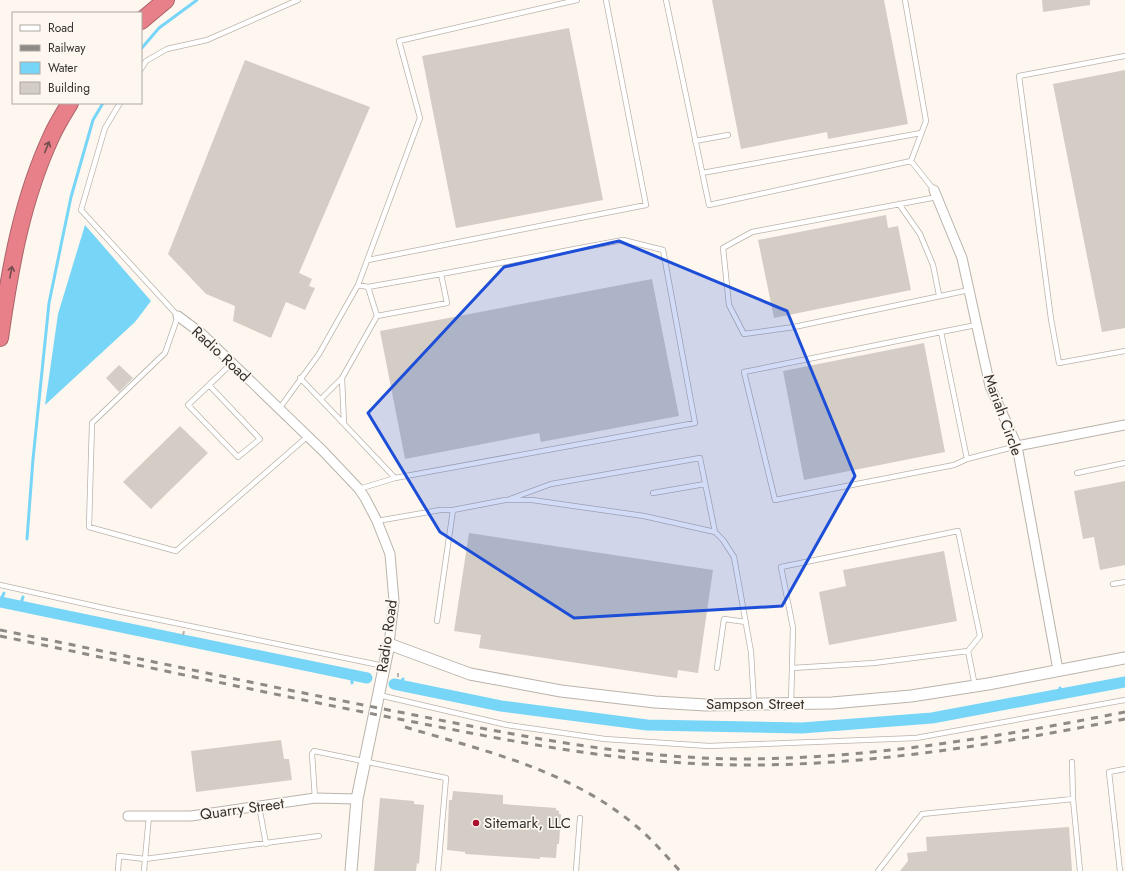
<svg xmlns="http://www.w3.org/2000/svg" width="1125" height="871" font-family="Jost,sans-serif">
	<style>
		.water { fill: #77d5f7 }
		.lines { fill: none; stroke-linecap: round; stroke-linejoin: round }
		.stream { stroke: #77d5f7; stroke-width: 3 }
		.canal { stroke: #77d5f7; stroke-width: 11 }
		.building { fill: #d3cdc5 }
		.service-casing { stroke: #bab3ac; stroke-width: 6 }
		.minor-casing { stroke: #bab3ac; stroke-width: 11 }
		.tertiary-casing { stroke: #bab3ac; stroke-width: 13 }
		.motorway-casing { stroke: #a9646a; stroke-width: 18 }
		.path { stroke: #b5b0a9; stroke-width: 2; stroke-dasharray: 4 2; stroke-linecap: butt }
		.service { stroke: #fff; stroke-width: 4.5 }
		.minor { stroke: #fff; stroke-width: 9 }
		.tertiary { stroke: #fff; stroke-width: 11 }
		.motorway { stroke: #e8808a; stroke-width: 16 }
		.rail { stroke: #8e8a85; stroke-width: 3; stroke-dasharray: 7 7; stroke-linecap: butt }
		.oneway { stroke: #724d4e }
		.marked { fill: #1d4ed8; fill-opacity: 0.2; stroke: #1d4ed8; stroke-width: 3; stroke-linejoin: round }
		.poi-dot { fill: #a8102d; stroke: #fef7ef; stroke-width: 1.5 }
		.labels { text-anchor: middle; stroke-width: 3.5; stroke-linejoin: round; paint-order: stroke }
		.street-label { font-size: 15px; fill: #33312e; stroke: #fef7ef }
		.poi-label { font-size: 15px; fill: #33312e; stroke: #fef7ef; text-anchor: start }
	</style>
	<rect width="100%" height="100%" fill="#fef7ef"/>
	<path class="water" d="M85 225 151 301 135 322 45 405 58 314Z"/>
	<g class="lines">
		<path class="stream" d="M141 49 159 28 197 0
			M27 539 33 459 49 303 71 197 93 120 103 103
			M0 602 4 593
			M20 606 23 597
			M352 683V678
			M400 685 403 679
			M1060 688 1062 694
			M769 724V727"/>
		<path class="canal" d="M0 602 367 678
			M394 684 501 706 647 725 802 728 932 718 1125 682"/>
	</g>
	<path class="building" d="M712 0H884L908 124 828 139 827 132 741 149Z
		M1042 0H1090V5L1043 12Z
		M569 28 603 200 456 228 422 56Z
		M245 60 370 107 299 273 312 279 309 286 315 288 305 310 286 302 271 338 233 321 235 306 206 294 168 254Z
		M1125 70V328L1102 332 1053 84Z
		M886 215 888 228 898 226 911 290 774 318 758 240Z
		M652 279 679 416 541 442 539 433 405 459 380 331Z
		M924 343 945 452 804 480 783 371Z
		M119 365 133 378 119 392 106 378Z
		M180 426 208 453 151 509 123 482Z
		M1125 481V565L1100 570 1094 537 1083 539 1074 491Z
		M469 533 713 570 698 673 678 670 677 678 479 648 481 635 454 631Z
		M944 551 957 621 829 645 819 592 846 586 843 570Z
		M281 740 284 759H289L292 780 196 792 191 751Z
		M453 791 503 795V804L556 808V810L559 811V814H561L559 844H557L556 858 540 857V859L465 854V852L447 850 449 800H452Z
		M380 798 414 801V804L424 805 419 864 417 863 416 871H374Z
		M1069 827 1072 871H900L908 861 907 853 927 851 926 837Z"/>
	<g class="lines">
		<defs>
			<path id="service" d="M666 0 709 205 911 161
				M905 0 926 121 911 161
				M1125 56 1019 76 1051 319 1059 363 1125 351
				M141 69 146 61 167 49 207 40 298 0
				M120 103 105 128 81 210 178 316 165 353 92 423 89 527 176 551 308 436
				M695 141 728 135
				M911 161 934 190
				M702 173 921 133
				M937 197 752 232 723 248 729 305 744 334 794 327 969 290
				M899 204 920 234 933 265 939 295
				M368 260 646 205 606 0
				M358 285 420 118 399 41 577 0
				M368 287 377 316
				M976 325 941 332 967 459 1017 446
				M941 332 744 372 775 500 954 465 967 459
				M300 378 344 424
				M209 385 260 439 238 457 188 405 232 363
				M321 399 342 378
				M279 409 319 354 358 285 368 287 441 274 447 303 377 316 342 378 344 424 395 478 359 489
				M1077 473 1125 463
				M395 478 695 423 663 250 623 240 441 274
				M653 493 705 484
				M510 499 551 484 700 458 715 532
				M453 510 505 500H532L644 516 715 532 723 540 734 557 751 652 754 703
				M377 521 440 510H453L437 621
				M1113 584 1125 582
				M0 585 117 611 384 666
				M717 668 724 619 746 622
				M792 668 793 628 781 567 958 531 980 636 968 651
				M379 695 507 725 605 739 709 746 916 738 1125 700
				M791 703 792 668 874 663 968 651 975 686
				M1072 762 1073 799
				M315 798 312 754 314 751 446 778 438 871
				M259 806 266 844
				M149 816 145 859 319 836
				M118 871 119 856 145 859 144 871
				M576 871 580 818
				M878 871 922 814 1073 799 1080 871
				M1120 871 1109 772 1125 769"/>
			<path id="minor" d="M934 190 962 258 990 386 1017 446 1058 670
				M178 316 202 334 323 451 359 489 365 498 377 521 390 554 394 601 389 644
				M1017 446 1125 425
				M128 816H191L315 798 357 799"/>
			<path id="tertiary" d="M351 871 357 799 389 644 470 674 561 691 655 702 706 705 832 703 911 696 988 684 1125 658"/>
			<path id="motorway" d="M141 21 166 0
				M0 338C10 268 22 199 52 135 57 124 64 113 70 103"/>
		</defs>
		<use href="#service" class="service-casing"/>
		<use href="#minor" class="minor-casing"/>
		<use href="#tertiary" class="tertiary-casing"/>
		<use href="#motorway" class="motorway-casing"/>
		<path class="path" d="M183 635 184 631
			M398 677V673"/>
		<use href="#service" class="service"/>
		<use href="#minor" class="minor"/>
		<use href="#tertiary" class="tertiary"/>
		<use href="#motorway" class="motorway"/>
		<path class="rail" d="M0 630C133 657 265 686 399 712 511 734 624 758 739 759 870 759 997 737 1125 712
			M0 636C135 664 269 694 404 720 515 742 625 764 739 765 870 766 997 744 1125 719
			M405 727C485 751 570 770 636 826 652 839 666 856 680 871"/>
	</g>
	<defs><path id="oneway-shaft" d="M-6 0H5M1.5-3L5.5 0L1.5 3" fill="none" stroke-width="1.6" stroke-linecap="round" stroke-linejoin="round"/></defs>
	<g class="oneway">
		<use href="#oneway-shaft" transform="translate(47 147) rotate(-68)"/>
		<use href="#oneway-shaft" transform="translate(11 272) rotate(-79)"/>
	</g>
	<path class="marked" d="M619 241 787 311 855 476 782 606 574 618 440 532 368 413 504 267Z"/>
	<circle class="poi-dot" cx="476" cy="823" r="4"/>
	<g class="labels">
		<g class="street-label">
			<text transform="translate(221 354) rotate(43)" y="5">Radio Road</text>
			<text transform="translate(1003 415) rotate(70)" y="5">Mariah Circle</text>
			<text transform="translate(387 636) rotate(-82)" y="5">Radio Road</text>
			<text x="755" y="709">Sampson Street</text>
			<text transform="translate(242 809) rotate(-8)" y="5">Quarry Street</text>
		</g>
		<g class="poi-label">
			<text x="484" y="828">Sitemark, LLC</text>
		</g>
	</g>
	<rect x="12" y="12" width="130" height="92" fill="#fef7ef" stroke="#ada8a2"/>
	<rect x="20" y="25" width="20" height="6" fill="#ffffff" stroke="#ada8a2"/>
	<text x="48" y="32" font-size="12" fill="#33312e">Road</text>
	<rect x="20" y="45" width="20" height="6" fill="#8e8a85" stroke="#ada8a2"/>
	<text x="48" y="52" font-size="12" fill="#33312e">Railway</text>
	<rect x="20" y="62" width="20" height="12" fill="#77d5f7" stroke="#ada8a2"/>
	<text x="48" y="72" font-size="12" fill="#33312e">Water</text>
	<rect x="20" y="82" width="20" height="12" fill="#d3cdc5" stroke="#ada8a2"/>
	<text x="48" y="92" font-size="12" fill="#33312e">Building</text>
</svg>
